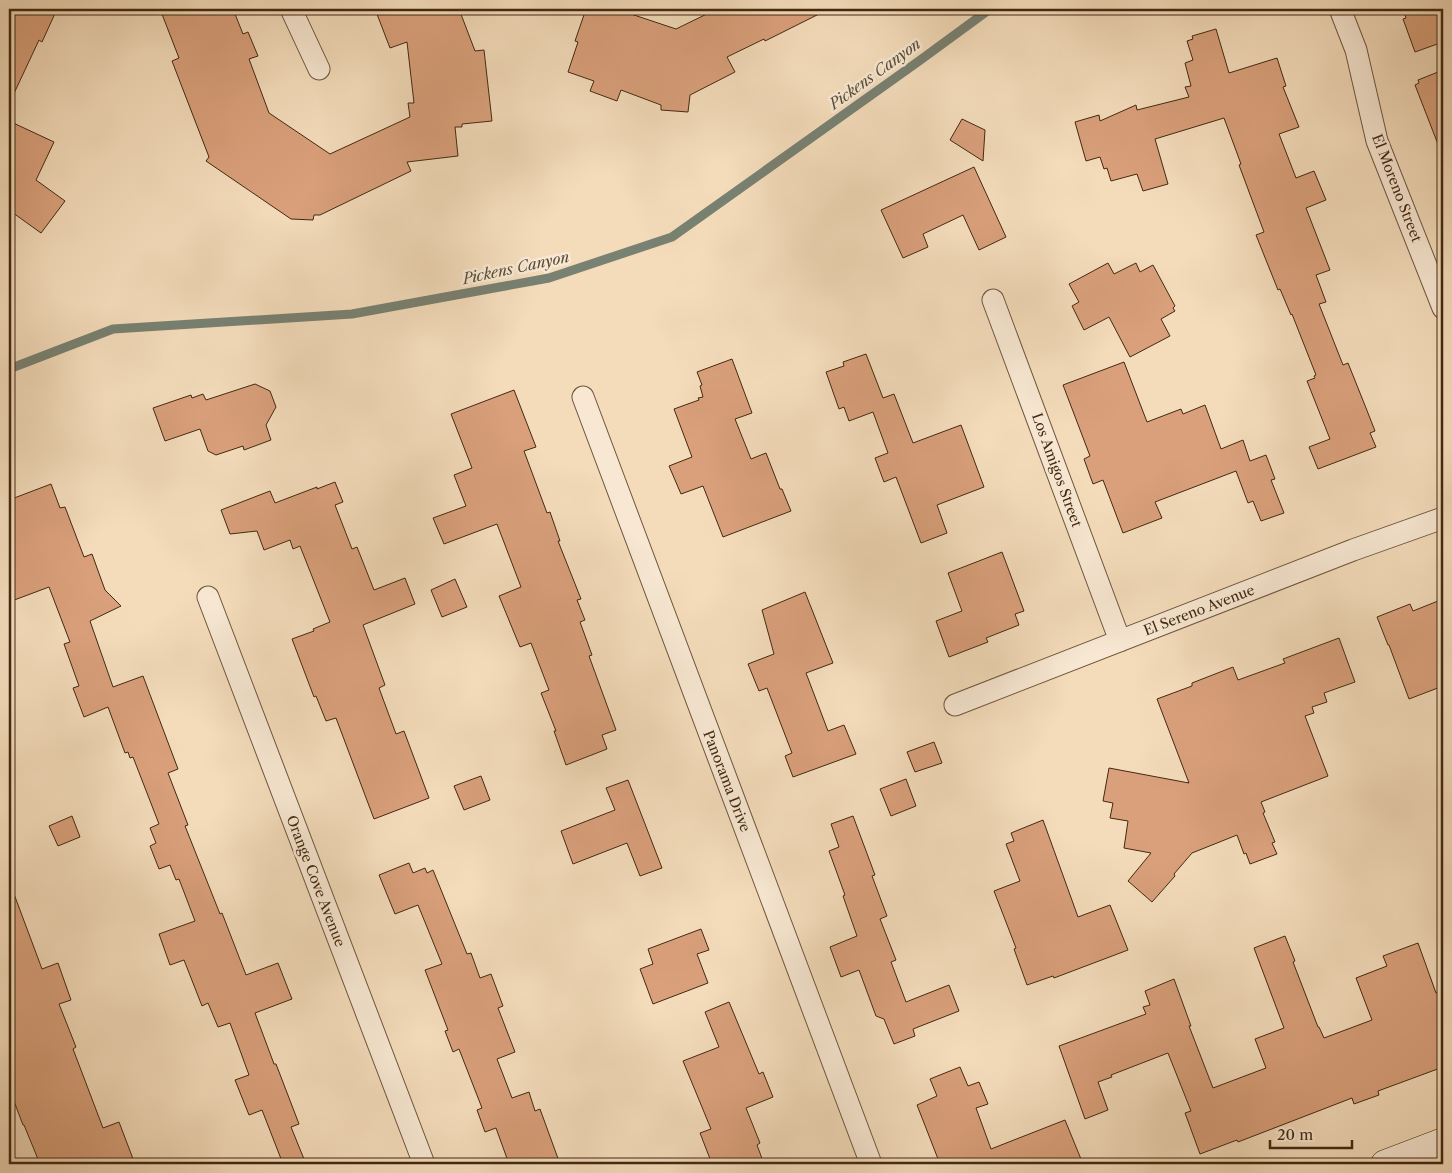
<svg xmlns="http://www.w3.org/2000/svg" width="1452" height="1173" font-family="'Libre Caslon Text',serif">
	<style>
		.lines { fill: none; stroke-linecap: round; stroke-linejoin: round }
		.stream { stroke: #788172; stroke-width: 9 }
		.building { fill: #d9a07b; stroke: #422912 }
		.street-casing { stroke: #6e563c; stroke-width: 23 }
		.secondary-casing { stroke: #422912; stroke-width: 29 }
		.street { stroke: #f8e8d3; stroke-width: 21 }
		.secondary { stroke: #f8e8d3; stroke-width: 28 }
		.labels { text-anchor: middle; stroke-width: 5; stroke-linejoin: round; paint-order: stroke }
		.street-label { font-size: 14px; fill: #422912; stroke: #f8e8d3 }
		.water-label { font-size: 15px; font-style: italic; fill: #584e3a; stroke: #f8e8d3 }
	</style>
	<rect width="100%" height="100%" fill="#f4dcbb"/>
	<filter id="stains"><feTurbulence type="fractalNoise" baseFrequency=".004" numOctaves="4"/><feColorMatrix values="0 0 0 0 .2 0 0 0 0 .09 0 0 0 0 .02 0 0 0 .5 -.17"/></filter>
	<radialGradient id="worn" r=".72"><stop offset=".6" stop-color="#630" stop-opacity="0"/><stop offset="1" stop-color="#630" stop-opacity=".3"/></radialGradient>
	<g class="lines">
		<path class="stream" d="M9 369 113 329 352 314 549 278 672 237 919 61 990 9"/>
	</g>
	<path class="building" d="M9 9H57L42 42 39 40 9 104Z
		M160 9H233L243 34 248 32 258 56 249 59 269 113 330 154 410 117 408 103H414L407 42 390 48 375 9H459L475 51 484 50 492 121 462 124V127H455L458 156 407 162 411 171 320 215H314L313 220 291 219 206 161 209 157 172 61 179 58Z
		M586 9H616L676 29 717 9H829L765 41 764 39 727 57 735 72 690 95 688 112 661 110V105L621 90 617 101 590 91 594 81 568 72 578 42 575 41Z
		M1403 9H1443V42L1415 52 1403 19 1406 18Z
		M1216 29 1229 73 1277 58 1286 86 1283 87 1299 127 1279 134 1296 178 1314 171 1326 200 1306 208 1330 270 1316 275 1326 302 1319 304 1343 365 1348 363 1366 408 1375 431 1370 433 1376 447 1318 469 1309 447 1330 439 1307 381 1315 378 1314 376 1316 375 1292 314 1291 315 1280 289 1278 290 1256 235 1264 232 1239 165 1241 164 1224 118 1155 139 1168 184 1143 191 1137 174 1111 181 1107 168 1104 169 1100 157 1086 161 1075 122 1099 115 1100 121 1136 105 1137 110 1189 97 1185 87 1191 86 1185 63 1193 60 1187 41 1193 39 1192 36Z
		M1443 70V152H1441L1415 85 1419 83 1418 80Z
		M962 119 985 130 983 161 950 140Z
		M9 121 54 142 36 180 65 201 41 233 9 210Z
		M974 167 1006 237 979 250 963 215 923 234 928 247 903 258 881 210Z
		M1108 263 1114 274 1136 263 1140 272 1153 265 1175 306 1173 308 1175 311 1161 319 1170 336 1130 357 1109 317 1084 330 1072 306 1079 302 1069 284Z
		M866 354 883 398 894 394 913 443 961 425 984 487 937 505 947 533 921 543 896 477 884 482 875 458 888 453 873 412 849 421 844 407 839 409 826 372 844 366 843 362Z
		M732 359 752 413 735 419 751 459 766 453 780 489H782L791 511 723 537 703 486 681 494 669 466 692 457 674 409 699 400 698 398 703 397 700 386 702 385 697 372Z
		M1124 362 1147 422 1181 409 1183 414 1205 405 1221 449 1243 440 1250 461 1266 455 1275 479 1271 480 1284 513 1261 521 1253 501 1248 503 1236 471 1155 502 1162 518 1123 533 1103 480 1093 484 1084 459 1090 456 1063 385Z
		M255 384 270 391 276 407 266 425 271 440 244 450 243 446 216 455 208 451 200 429 165 441 153 408 191 395 192 398 203 394 206 400Z
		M514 390 536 447 524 451 547 513 550 512 560 541H558L581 599 577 600 585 620 580 622 592 655 589 656 616 730 602 735 607 749 566 765 554 731H556L541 693 549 690 531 643 520 647 499 596 521 587 497 524 444 544 433 518 466 506 454 475 472 468 451 414Z
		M335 482 343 502 335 505 352 549 357 547 374 590 405 578 415 604 363 625 385 685 379 688 396 734 404 731 429 798 374 819 336 718 326 721 316 696 314 697 292 639 314 631 313 629 330 622 300 546 293 549 290 540 264 550 257 531 230 534 221 510 270 491 275 503 317 487V489Z
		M51 484 60 508 65 507 84 557 92 554 105 590 121 606 90 621 113 687 143 676 178 769 168 773 188 825 185 826 220 914 222 913 246 975 278 963 292 999 255 1013 274 1064H276L299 1124 291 1127 306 1164H283L262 1110 249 1115 235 1080 249 1075 230 1023 218 1027 208 1003 202 1006 184 960 170 965 159 934 195 921 179 879 176 880 170 865 159 869 150 846 156 843 150 828 159 824 133 757 130 758 128 752 125 753 108 707 84 717 73 688 79 686 64 644 70 642 49 587 9 602V500Z
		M1002 552 1024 611 1015 614 1019 625 986 638 988 642 949 657 936 621 962 611 948 573Z
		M455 579 467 607 442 617 431 590Z
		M805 592 833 663 806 673 828 731 844 725 856 754 793 777 785 756 792 753 767 688 759 691 748 664 774 654 762 610Z
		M1443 599V686L1409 699 1389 645H1388L1377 617 1410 604 1413 611Z
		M1339 638 1355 682 1324 693 1327 702 1312 707 1314 713 1305 716 1328 776 1261 802 1265 812 1263 813 1275 842 1272 843 1277 854 1250 864 1246 853 1244 854 1237 835 1192 853 1174 874 1175 876 1152 902 1128 881 1151 853 1124 848 1128 821 1110 818 1113 803 1103 801 1109 768 1189 783 1157 699 1192 686V683L1233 667 1238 680 1285 663 1283 659Z
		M934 742 942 763 915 772 907 752Z
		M481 776 490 800 464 810 454 786Z
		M906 779 916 806 891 816 880 789Z
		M628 780 662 868 640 876 627 843 573 864 561 831 615 810 606 788Z
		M72 816 80 837 58 846 49 826Z
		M853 816 875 875 872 876 887 916 880 919 896 960 891 962 906 1002 949 985 959 1011 913 1029 915 1036 894 1044 884 1019 876 1016 859 970 841 977 830 947 857 936 843 896 845 895 829 851 839 847 831 824Z
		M1043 820 1078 917 1110 905 1128 950 1054 978 1053 976 1027 985 1014 949 1016 948 994 891 1020 881 1006 844 1014 841 1011 833Z
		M409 863 413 873 425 868 427 873 433 870 467 954 471 953 480 978 491 974 503 1006 498 1008 515 1052 497 1059 512 1098 529 1092 535 1111 540 1109 560 1164H509L496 1128 485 1132 477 1110 482 1108 459 1049 453 1052 445 1031 448 1030 425 970 442 964 418 905 395 914 379 875Z
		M9 886H11L42 969 58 963 71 1000 59 1004 76 1047 73 1049 103 1128 119 1122 135 1164H40L24 1125H23L9 1088Z
		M701 929 709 950 697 954 708 983 653 1004 640 969 653 964 648 949Z
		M1285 936 1295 961 1293 962 1318 1027H1319L1324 1038 1372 1020 1356 978 1387 966 1383 956 1418 943 1436 993 1443 991V1067L1378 1091 1379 1095 1354 1104 1352 1098 1238 1142 1237 1140 1200 1154 1185 1113 1191 1111 1168 1053 1111 1075 1112 1077 1098 1082 1108 1110 1085 1119 1059 1046 1146 1014 1143 1007 1150 1005 1145 991 1174 979 1191 1026H1189L1213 1088 1266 1068 1255 1039 1284 1028 1254 948Z
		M729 1002 759 1074 763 1072 773 1097 746 1108 760 1143 757 1145 764 1164H712L700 1133 711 1129 683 1061 719 1047 705 1012Z
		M960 1067 968 1086 979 1082 988 1104 976 1108 991 1149 1065 1120 1083 1164H940L917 1105 937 1096 930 1079Z"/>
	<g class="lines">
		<defs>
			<path id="street" d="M291 9 319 69
				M1340 9 1356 50 1377 141 1443 308
				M993 300 1120 641
				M583 397 871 1164
				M208 597 424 1164
				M955 705 1353 550 1443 518"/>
			<path id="secondary" d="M1385 1164 1443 1142"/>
		</defs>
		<use href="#street" class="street-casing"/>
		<use href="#secondary" class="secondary-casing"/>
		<use href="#street" class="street"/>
		<use href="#secondary" class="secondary"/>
	</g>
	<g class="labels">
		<g class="street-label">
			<text transform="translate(1397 188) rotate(69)" y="5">El Moreno Street</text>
			<text transform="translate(1057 470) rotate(70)" y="5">Los Amigos Street</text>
			<text transform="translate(1199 610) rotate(-21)" y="5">El Sereno Avenue</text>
			<text transform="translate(727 781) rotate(69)" y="5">Panorama Drive</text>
			<text transform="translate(316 881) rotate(69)" y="5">Orange Cove Avenue</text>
		</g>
		<g class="water-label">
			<text transform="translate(875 74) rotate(-36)" y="5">Pickens Canyon</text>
			<text transform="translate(516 268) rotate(-12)" y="5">Pickens Canyon</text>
		</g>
	</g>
	<rect width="1452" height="1173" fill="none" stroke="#f4dcbb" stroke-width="30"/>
	<rect x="10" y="10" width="1432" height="1153" fill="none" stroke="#422912" stroke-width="2.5"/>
	<rect x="15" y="15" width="1422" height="1143" fill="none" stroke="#422912"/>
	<path d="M1270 1140v8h82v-8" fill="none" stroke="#422912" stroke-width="2.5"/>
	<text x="1277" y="1140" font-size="15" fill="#422912" stroke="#f8e8d3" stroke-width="4" paint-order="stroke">20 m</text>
	<rect width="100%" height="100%" filter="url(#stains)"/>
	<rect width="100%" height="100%" fill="url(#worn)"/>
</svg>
